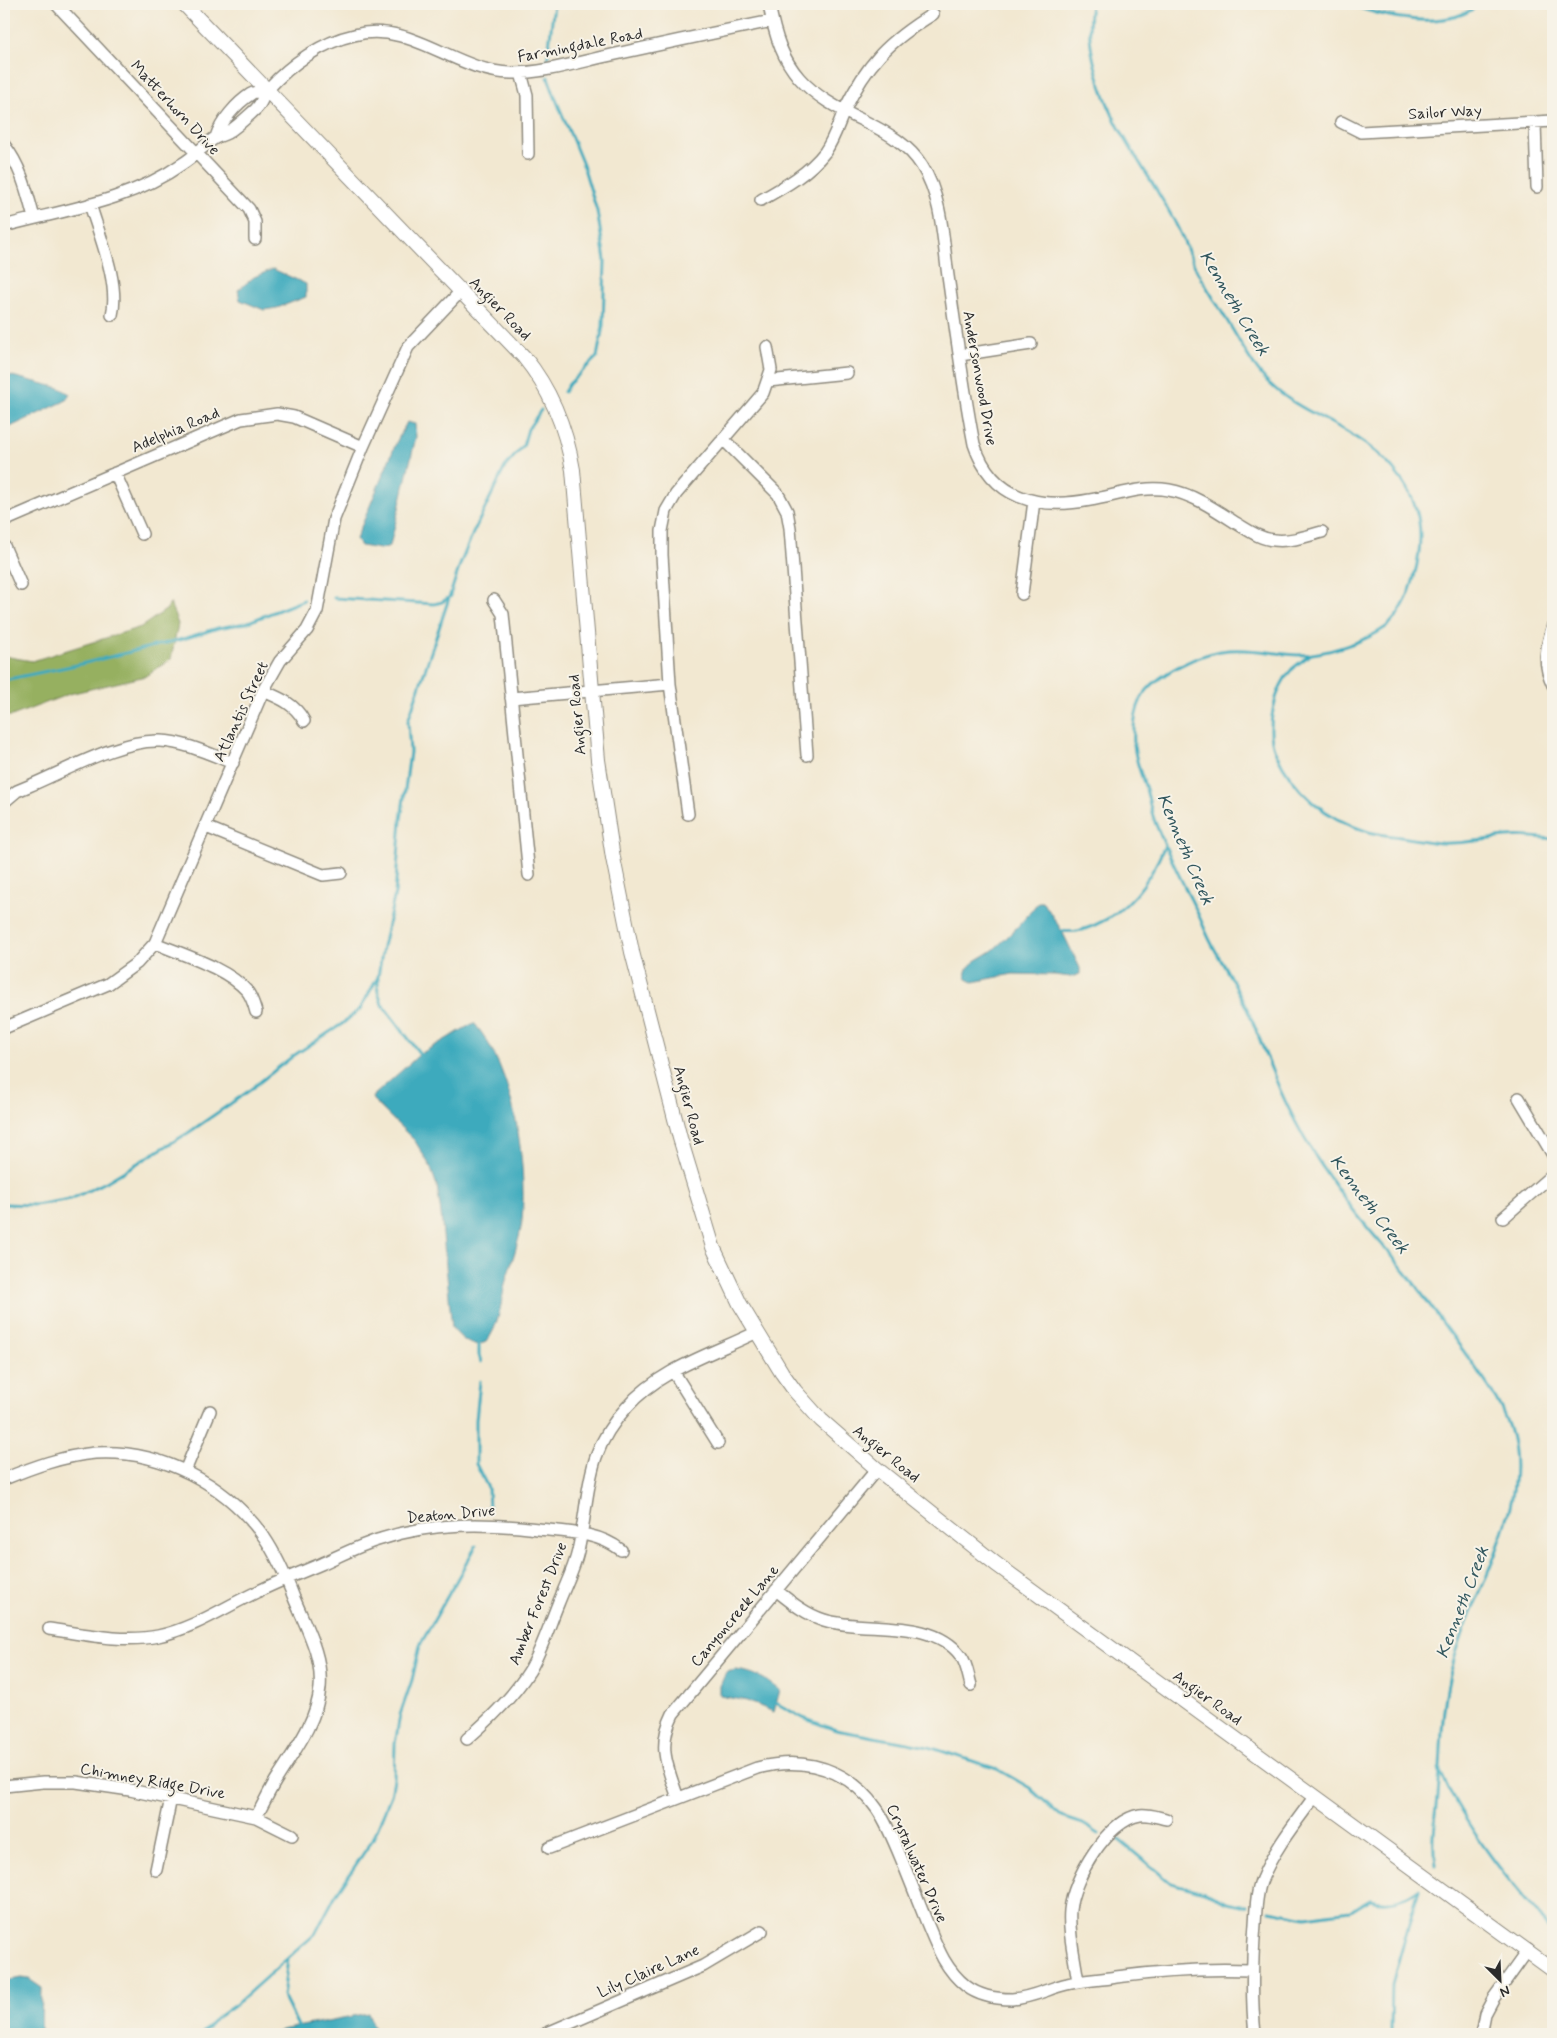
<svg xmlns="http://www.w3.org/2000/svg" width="1557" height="2038" font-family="Mynerve,sans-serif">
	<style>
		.forest { fill: #96b060; stroke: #606e46 }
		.water { fill: #3eaabd; stroke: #346a74 }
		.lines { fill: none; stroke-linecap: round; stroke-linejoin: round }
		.stream { stroke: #3eaabd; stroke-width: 3 }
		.minor-casing { stroke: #8e8a7e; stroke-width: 14 }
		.tertiary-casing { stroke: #8e8a7e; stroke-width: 16 }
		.minor { stroke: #fff; stroke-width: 11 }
		.tertiary { stroke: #fff; stroke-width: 14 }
		.labels { text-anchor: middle; stroke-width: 4; stroke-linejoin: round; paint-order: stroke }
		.street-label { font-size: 16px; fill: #2b2b2b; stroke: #f7f3e8 }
		.water-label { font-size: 18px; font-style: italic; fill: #32575e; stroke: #f7f3e8 }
	</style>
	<rect width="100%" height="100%" fill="#f7f3e8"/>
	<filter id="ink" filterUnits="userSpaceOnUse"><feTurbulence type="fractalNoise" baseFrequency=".02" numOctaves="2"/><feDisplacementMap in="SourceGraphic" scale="10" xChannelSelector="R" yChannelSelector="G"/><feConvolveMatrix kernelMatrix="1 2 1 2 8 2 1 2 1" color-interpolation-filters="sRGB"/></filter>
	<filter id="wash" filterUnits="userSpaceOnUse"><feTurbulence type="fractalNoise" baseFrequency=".0096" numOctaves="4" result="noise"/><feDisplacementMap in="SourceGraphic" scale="20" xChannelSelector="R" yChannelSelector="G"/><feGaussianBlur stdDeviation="1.12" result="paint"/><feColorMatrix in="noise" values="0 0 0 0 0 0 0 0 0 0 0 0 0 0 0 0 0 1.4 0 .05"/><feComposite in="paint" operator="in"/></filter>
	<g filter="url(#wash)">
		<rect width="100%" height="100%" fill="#f2e8d1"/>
		<path class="forest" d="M170 603 178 624 171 659 146 676 69 694 12 716H4V656L32 661 141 627 167 609Z"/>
		<path class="water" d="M273 269 306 284V297L277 308 264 310 240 300 238 290 254 277Z
			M4 374 60 388 70 394 65 401 6 429 4 427Z
			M407 422 415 424 416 437 390 546 380 549 361 546 356 539 397 441Z
			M1038 902H1042L1046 906 1062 931 1080 968V974L1071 977 1055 975 1013 974 973 982 967 979C965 975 965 972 968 968 974 960 985 956 993 950 1010 935 1025 920 1038 902Z
			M472 1024H475C515 1072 527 1161 522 1221 520 1240 510 1266 505 1284 501 1303 499 1327 486 1342 470 1349 462 1339 452 1328L441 1214 437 1186 430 1166 415 1141 373 1100 372 1097 420 1054Z
			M736 1670C754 1672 766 1679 780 1690L774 1712 747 1701 720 1696V1686L726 1672Z
			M22 1978 29 1979 42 1988 41 2034H4V1981Z
			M368 2013 376 2034H275L281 2030Z"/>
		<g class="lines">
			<path class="stream" d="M1091 4C1086 35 1093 64 1104 94 1118 135 1150 176 1171 215 1183 235 1189 258 1201 278 1211 294 1221 311 1231 327 1243 347 1253 368 1270 384 1296 409 1329 419 1358 439 1383 455 1407 480 1416 509 1423 531 1420 555 1414 577 1410 594 1400 616 1386 627 1365 642 1324 655 1299 655 1276 654 1253 648 1229 650 1202 652 1154 674 1141 699 1135 712 1133 729 1134 744 1135 760 1141 774 1146 789 1149 800 1151 811 1155 822 1168 855 1184 885 1199 916 1204 927 1208 938 1214 948 1225 968 1237 988 1247 1009 1257 1030 1264 1052 1273 1073 1291 1119 1318 1164 1348 1203 1366 1228 1388 1250 1407 1274 1426 1299 1443 1324 1462 1349 1480 1374 1499 1398 1509 1428 1534 1503 1474 1590 1454 1660 1440 1705 1442 1751 1438 1797 1435 1823 1432 1840 1435 1866
				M1349 4C1385 18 1446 32 1480 4
				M547 63 554 4
				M548 77 555 97 583 165 597 211 605 260 603 326 597 357 569 384 564 392
				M334 598 434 604 442 602 451 596
				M1310 655C1304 659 1298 664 1292 669 1275 687 1265 728 1275 751 1294 792 1326 819 1369 832 1381 835 1394 836 1407 838 1418 840 1429 842 1440 843 1459 844 1478 841 1497 838 1515 835 1534 837 1553 839
				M4 680 81 664 183 639 218 628 246 623 304 600
				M1062 931C1075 933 1083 930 1095 925 1130 910 1151 879 1165 845
				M421 1058 420 1054 382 1004 378 992V977L383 947 395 893 401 820 410 752 408 721 461 562 473 533 505 467 523 446 528 429 541 410
				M4 1204 35 1205 71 1199 106 1182 188 1133 246 1093 293 1056 342 1024 360 1009 378 977
				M479 1341V1355L481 1362
				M480 1381 476 1420V1464L488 1488 489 1509
				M774 1702 803 1718 836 1730 929 1747 997 1769 1030 1788 1062 1817 1083 1824 1099 1834
				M1439 1769C1466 1830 1510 1883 1553 1932
				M1118 1839 1171 1883 1204 1892 1228 1902 1246 1906
				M1270 1910 1306 1917 1350 1911 1370 1899C1387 1904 1406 1900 1419 1888
				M288 1959 283 1996 299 2028
				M202 2034 215 2019 235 2005 315 1934 335 1896 373 1839 391 1795 394 1779 395 1744 400 1715 412 1680 420 1645 476 1546
				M1391 2034 1392 1984 1419 1889"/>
		</g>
	</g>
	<g filter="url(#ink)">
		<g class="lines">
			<defs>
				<path id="minor" d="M56 4 249 209 255 222V239
					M769 4C781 73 805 93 866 122 888 133 909 145 922 166 942 197 943 240 948 276 956 332 963 388 974 444 992 499 1037 510 1090 500 1116 496 1142 485 1169 490 1193 494 1216 510 1236 523 1248 530 1260 539 1274 540 1290 542 1307 536 1322 532
					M521 73 527 95 528 154
					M1341 122 1361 132 1553 121
					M1535 123 1537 187
					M216 137C221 121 237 103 251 94 256 91 262 91 267 90
					M4 145C21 166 27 192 34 218
					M761 200C784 187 809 173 825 152 834 139 838 125 844 111 867 63 889 41 933 14
					M90 204C99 235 120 283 112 315
					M4 226C64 210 130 201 182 164 194 157 204 145 215 138 219 136 223 135 227 133 238 126 247 117 256 109 263 102 263 94 269 88 291 64 322 42 354 35 411 20 455 72 511 73 543 73 576 63 607 56 662 44 717 32 772 21
					M960 355 1031 344
					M768 381 847 373
					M723 439 778 494 787 511 790 528 807 755
					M115 473 142 534
					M4 521 241 419 277 414 294 417 363 447
					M4 546 21 585
					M1022 594 1034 501
					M494 600 503 614 529 875
					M1553 625C1546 647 1542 663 1553 685
					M263 691C280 698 295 704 304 721
					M511 698 670 684
					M4 802 17 791 29 786C65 771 121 739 160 741 185 742 210 754 233 763
					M688 814 670 684 662 555V531L666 511 676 494 763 393 771 370 767 347
					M206 827 323 875 341 873
					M155 943C183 955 227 968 247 991 252 997 254 1005 256 1012
					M4 1028 108 984 137 963 155 943 263 691 280 661 307 630 317 611 334 519 363 447 408 347 461 291
					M1519 1098 1553 1155
					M1503 1218 1553 1174
					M673 1371 718 1443
					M185 1471 210 1411
					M4 1479C33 1467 63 1456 95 1453 161 1449 226 1484 264 1537 277 1556 286 1577 294 1598 306 1627 323 1657 320 1688 317 1721 295 1750 278 1777 270 1789 264 1803 256 1817
					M776 1590C791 1602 805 1614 824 1620 865 1633 931 1616 961 1656 967 1664 968 1675 971 1685
					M49 1629C84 1634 123 1643 158 1636 195 1628 226 1606 259 1591 279 1581 300 1573 321 1564 341 1555 360 1545 381 1539 432 1522 486 1523 538 1529 567 1532 598 1532 621 1550
					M467 1739C490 1719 514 1696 530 1670 542 1649 549 1626 558 1604 565 1586 574 1569 578 1551 591 1494 583 1454 627 1407 660 1369 712 1354 757 1332
					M4 1786 43 1782H76L130 1790 256 1817 292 1835
					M678 1798C667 1766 657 1746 673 1714L877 1469
					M549 1848 757 1768C784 1761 809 1761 835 1773 875 1792 887 1824 903 1863 911 1883 919 1903 927 1923 937 1947 945 1969 966 1986 979 1996 996 1999 1012 1999 1032 1998 1049 1988 1067 1984 1083 1980 1100 1980 1116 1977 1162 1971 1204 1968 1251 1970
					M156 1870 171 1798
					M1078 1982C1075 1959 1068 1933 1070 1910 1073 1879 1107 1820 1140 1815 1149 1814 1157 1817 1166 1819
					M545 2034 703 1966 762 1931
					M1255 2034C1251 1997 1252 1962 1255 1924 1256 1910 1256 1893 1262 1879 1274 1849 1296 1822 1315 1796
					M1481 2034 1485 2014 1493 1999 1528 1950"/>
				<path id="tertiary" d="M184 4 524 357C551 390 566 428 573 470L598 760 613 858 632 952 680 1138 713 1247 740 1304 782 1373 795 1391 821 1420 877 1469 996 1564 1553 1970"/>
			</defs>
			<use href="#minor" class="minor-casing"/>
			<use href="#tertiary" class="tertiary-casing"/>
			<use href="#minor" class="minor"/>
			<use href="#tertiary" class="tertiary"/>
		</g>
	</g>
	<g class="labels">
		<g class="street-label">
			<text transform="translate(580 44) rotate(-11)" y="6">Farmingdale Road</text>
			<text transform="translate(176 107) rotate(47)" y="6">Matterhorn Drive</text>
			<text transform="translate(1445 111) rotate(-3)" y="6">Sailor Way</text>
			<text transform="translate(501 308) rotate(46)" y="6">Angier Road</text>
			<text transform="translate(981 378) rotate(80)" y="6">Andersonwood Drive</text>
			<text transform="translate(175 429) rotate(-23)" y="6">Adelphia Road</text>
			<text transform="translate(240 711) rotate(-65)" y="6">Atlantis Street</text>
			<text transform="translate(576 715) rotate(-95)" y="6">Angier Road</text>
			<text transform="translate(690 1105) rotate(75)" y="6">Angier Road</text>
			<text transform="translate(887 1453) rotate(39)" y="6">Angier Road</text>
			<text transform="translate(451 1513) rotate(-5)" y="6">Deaton Drive</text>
			<text transform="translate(537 1603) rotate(-68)" y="6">Amber Forest Drive</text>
			<text transform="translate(734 1615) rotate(-50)" y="6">Canyoncreek Lane</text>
			<text transform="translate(1208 1697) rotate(36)" y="6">Angier Road</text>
			<text transform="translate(153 1780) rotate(10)" y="6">Chimney Ridge Drive</text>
			<text transform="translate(918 1863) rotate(66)" y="6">Crystalwater Drive</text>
			<text transform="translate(648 1970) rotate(-24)" y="6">Lily Claire Lane</text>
		</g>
		<g class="water-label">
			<text transform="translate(1235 303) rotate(59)" y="6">Kenneth Creek</text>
			<text transform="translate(1186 849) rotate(67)" y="6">Kenneth Creek</text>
			<text transform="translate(1370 1204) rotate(53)" y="6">Kenneth Creek</text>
			<text transform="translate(1462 1602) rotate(-69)" y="6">Kenneth Creek</text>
		</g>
	</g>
	<rect width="1557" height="2038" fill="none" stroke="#f7f3e8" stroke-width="20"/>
	<g transform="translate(1500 1980) rotate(156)" stroke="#f7f3e8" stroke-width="4" paint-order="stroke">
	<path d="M0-4L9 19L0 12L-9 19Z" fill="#2b2b2b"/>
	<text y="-8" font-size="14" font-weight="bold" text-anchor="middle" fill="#2b2b2b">N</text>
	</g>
</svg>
